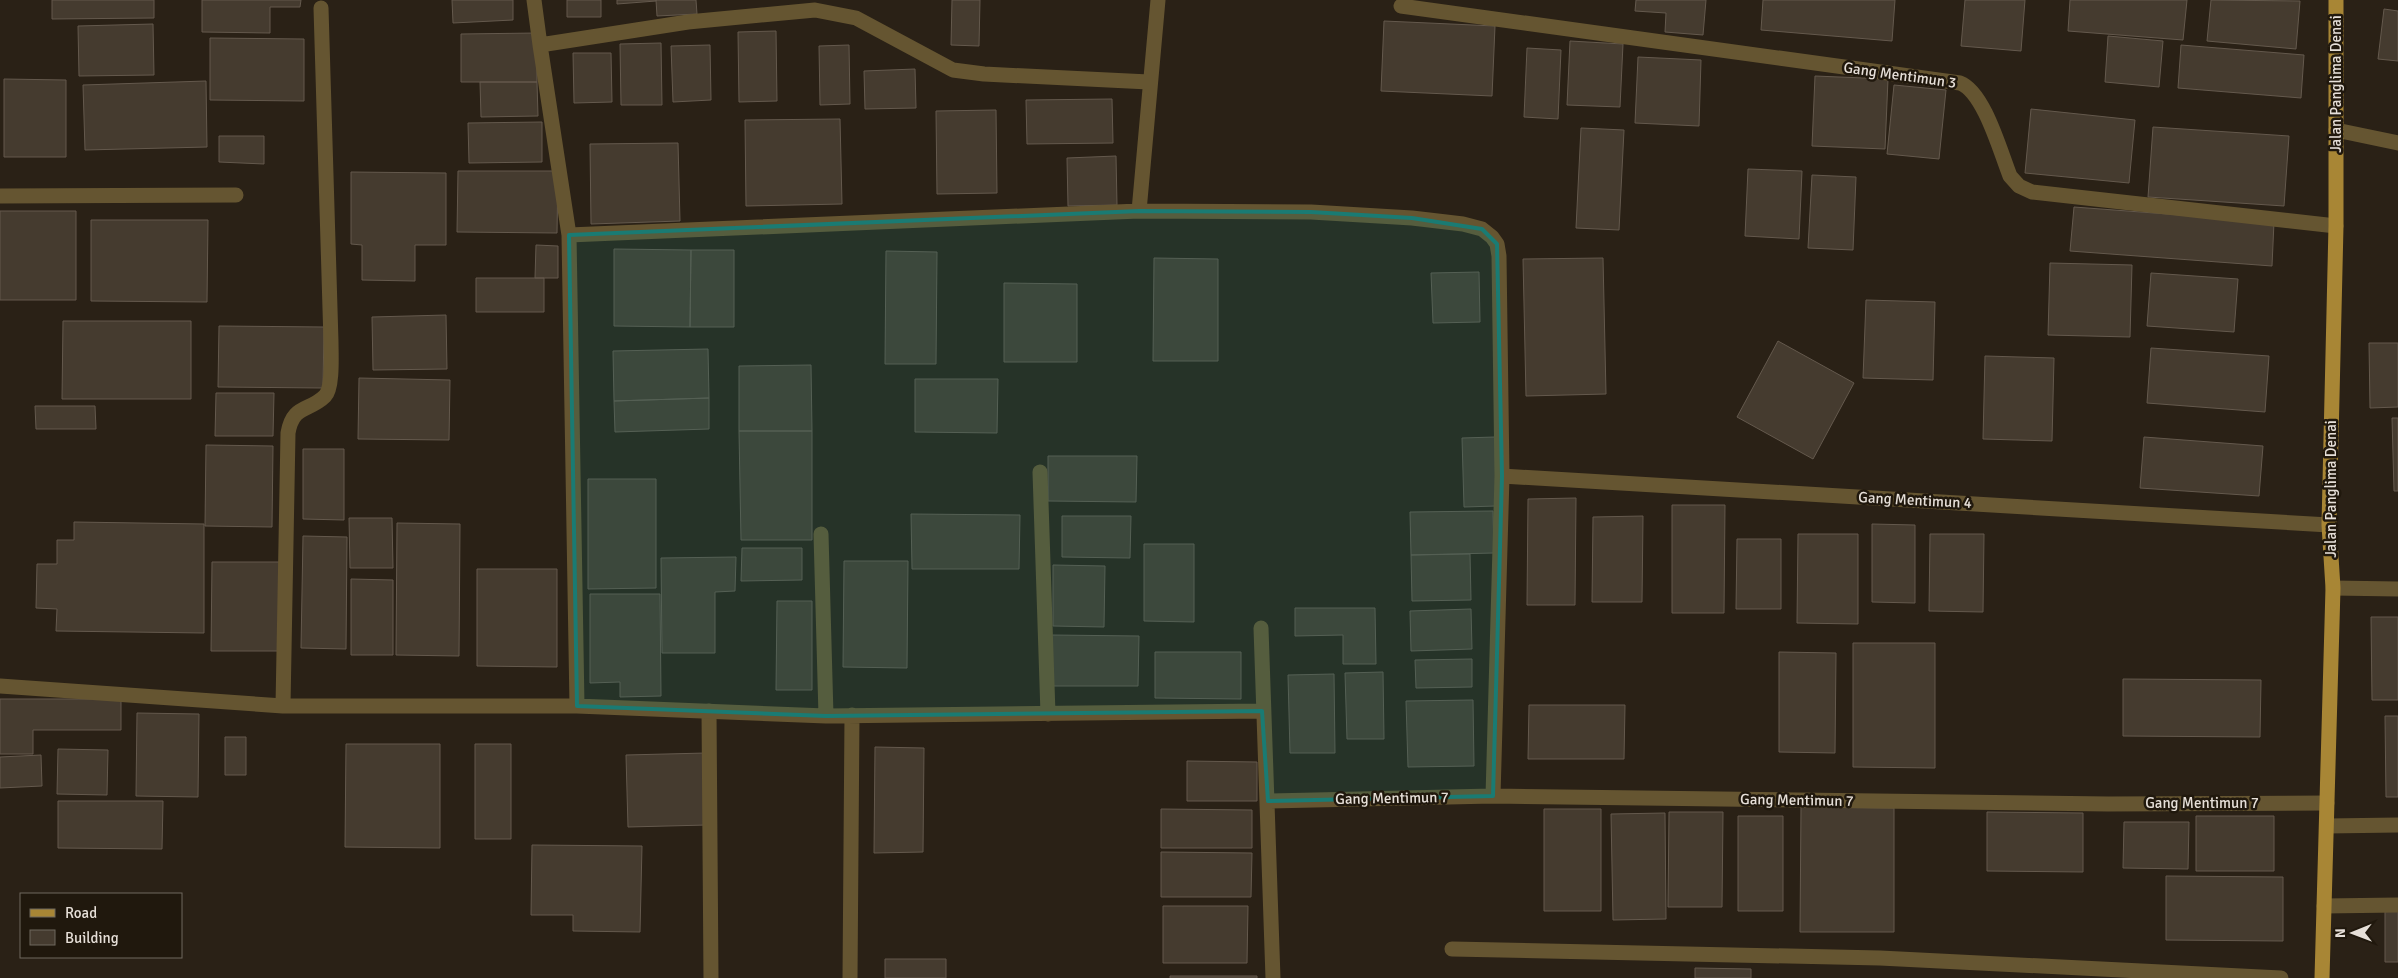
<svg xmlns="http://www.w3.org/2000/svg" width="2398" height="978" font-family="Signika,sans-serif">
	<style>
		.building { fill: #453b2f; stroke: #64594d }
		.lines { fill: none; stroke-linecap: round; stroke-linejoin: round }
		.lane { stroke: #655531; stroke-width: 15 }
		.street { stroke: #655531; stroke-width: 15 }
		.primary { stroke: #a88635; stroke-width: 15 }
		.marked { fill: #1a7b73; fill-opacity: 0.2; stroke: #1a7b73; stroke-width: 4; stroke-linejoin: round }
		.labels { text-anchor: middle; stroke-width: 5; stroke-linejoin: round; paint-order: stroke }
		.street-label { font-size: 15px; fill: #e6dfd8; stroke: #20180d }
	</style>
	<rect width="100%" height="100%" fill="#2a2116"/>
	<path class="building" d="M52 0H154V18L52 19Z
		M202 0H301L300 7H270V33L202 32Z
		M452 0H513V20L453 23Z
		M567 0H601V17H567Z
		M617 0H656V1L617 4Z
		M656 0H696L697 14 657 16Z
		M952 0H980L979 46 951 45Z
		M1636 0H1706L1703 35 1665 32 1666 13 1635 11Z
		M1763 0H1895L1892 41 1761 30Z
		M1965 0H2025L2021 51 1961 46Z
		M2070 0H2187L2183 40 2068 31Z
		M2211 0 2300 1 2296 49 2207 41Z
		M2384 9 2398 11V61L2378 59Z
		M1384 21 1495 26 1492 96 1381 91Z
		M153 24 154 75 79 76 78 26Z
		M776 31 777 101 739 102 738 32Z
		M537 33V82H461V34Z
		M2108 36 2163 41 2159 87 2105 82Z
		M210 38 304 39V101L210 100Z
		M1570 41 1623 44 1620 107 1567 105Z
		M661 43 662 105H621L620 44Z
		M710 45 711 100 673 102 671 46Z
		M849 45 850 104 820 105 819 46Z
		M2181 45 2304 55 2301 98 2178 88Z
		M1527 48 1561 50 1558 119 1524 117Z
		M573 53H611L612 102 574 103Z
		M1638 57 1701 60 1699 126 1635 123Z
		M915 69 916 108 865 109 864 71Z
		M1815 76 1888 79 1885 149 1812 146Z
		M4 79 66 80V157H4Z
		M206 81 207 147 85 150 83 85Z
		M480 82H537L538 116 481 117Z
		M1894 85 1946 90 1939 159 1887 154Z
		M1112 99 1113 143 1027 144 1026 100Z
		M2031 109 2135 120 2129 183 2025 173Z
		M996 110 997 193 937 194 936 111Z
		M840 119 842 204 746 206 745 120Z
		M542 122V162L469 163 468 123Z
		M2153 127 2289 136 2284 206 2148 197Z
		M1581 128 1624 130 1619 230 1576 228Z
		M219 136H264V164L219 162Z
		M678 143 680 221 591 224 590 144Z
		M1116 156 1117 205 1068 206 1067 158Z
		M1748 169 1802 171 1799 239 1745 236Z
		M458 171H558L557 233 457 232Z
		M351 172 446 173V245H415V281L362 280V245L351 244Z
		M1812 175 1856 177 1853 250 1808 248Z
		M2074 207 2274 222 2272 266 2070 251Z
		M0 211H76V300H0Z
		M91 220H208L207 302 91 301Z
		M536 245 558 246V278H535Z
		M614 249 691 250 690 327 614 326Z
		M691 250H734V327H690Z
		M886 251 937 252 936 364H885Z
		M1154 258 1218 259V361H1153Z
		M1603 258 1606 394 1526 396 1523 259Z
		M2050 263 2132 265 2130 337 2048 335Z
		M1479 272 1480 322 1433 323 1431 273Z
		M2151 273 2238 279 2234 332 2147 326Z
		M476 278H544V312H476Z
		M1004 283 1077 284V362H1004Z
		M1866 300 1935 302 1933 380 1863 378Z
		M446 315 447 369 373 370 372 317Z
		M63 321H191V399H62Z
		M219 326 324 327 323 388 218 387Z
		M1778 341 1854 383 1813 459 1737 417Z
		M2369 343H2398V407L2370 408Z
		M2151 348 2269 356 2265 412 2147 403Z
		M708 349 709 398 614 401 613 351Z
		M1985 356 2054 358 2052 441 1983 439Z
		M811 365 812 431H739V366Z
		M359 378 450 380 449 440 358 439Z
		M915 379H998L997 433 915 432Z
		M216 393H274L273 436H215Z
		M709 398V429L615 432 614 401Z
		M35 406H95L96 429H36Z
		M2392 418H2398V491H2394Z
		M739 431H812V540H741Z
		M1495 437 1496 506 1464 507 1462 438Z
		M2144 437 2263 446 2259 496 2140 488Z
		M206 445 273 446 272 527 205 526Z
		M303 449H344V520L303 519Z
		M1048 456H1137L1136 502 1048 501Z
		M588 479H656V588L588 589Z
		M1576 498 1575 605H1527L1528 499Z
		M1672 505H1725L1724 613H1672Z
		M1493 511 1494 553 1411 555 1410 512Z
		M911 514 1020 515 1019 569H912Z
		M1062 516H1131L1130 558 1062 557Z
		M1643 516 1642 602H1592L1593 517Z
		M349 518H392L393 568H350Z
		M74 522 204 524V633L56 631 57 609 36 608 37 564H57V540H74Z
		M397 523 460 524 459 656 396 655Z
		M1872 524 1915 525V603L1872 602Z
		M1798 534H1858V624L1797 623Z
		M1930 534H1984L1983 612 1929 611Z
		M303 536 347 537 346 649 301 648Z
		M1737 539H1781V609H1736Z
		M1144 544H1194V622L1144 621Z
		M742 548H802V580L741 581Z
		M1470 554 1471 600 1412 601 1411 555Z
		M736 557 735 591 715 592V653H662L661 558Z
		M844 561H908L907 668 843 667Z
		M212 562H281V651H211Z
		M1053 565 1105 566 1104 627 1053 626Z
		M477 569H557V667L477 666Z
		M351 579 393 580V655H351Z
		M590 594H660L661 696 620 697V682L590 683Z
		M777 601H812V690H776Z
		M1295 608H1375L1376 664H1343V635L1295 636Z
		M1471 609 1472 649 1411 651 1410 611Z
		M2371 617H2398V700H2372Z
		M1051 635 1139 636 1138 686H1051Z
		M1853 643H1935V768L1853 767Z
		M1155 652H1241V699L1155 698Z
		M1779 652 1836 653 1835 753 1779 752Z
		M1472 659V687L1416 688 1415 660Z
		M1383 672 1384 739H1347L1345 673Z
		M1334 674 1335 753H1290L1288 675Z
		M2123 679 2261 680 2260 737 2123 736Z
		M0 699H121V730H33V754H0Z
		M1473 700 1474 766 1408 767 1406 701Z
		M1529 705H1625L1624 759H1528Z
		M137 713 199 714 198 797 136 796Z
		M2385 716H2398V797H2386Z
		M225 737H246V775H225Z
		M346 744H440V848L345 847Z
		M475 744H511V839H475Z
		M875 747 924 748 923 852 874 853Z
		M58 749 108 750 107 795 57 794Z
		M706 753 707 825 628 827 626 755Z
		M41 755 42 786 0 788V757Z
		M1187 761 1257 762V801H1187Z
		M58 801H163L162 849 58 848Z
		M1801 807 1894 808V932H1800Z
		M1161 809 1252 810V848H1161Z
		M1544 809H1601V911H1544Z
		M1669 812H1723L1722 907H1668Z
		M1987 812 2083 813V872L1987 871Z
		M1665 813 1666 919 1613 920 1611 814Z
		M1738 816H1783V911H1738Z
		M2196 816H2274V871H2196Z
		M2124 822H2189L2188 869 2123 868Z
		M532 845 642 846 640 932 573 931V915H531Z
		M1161 852 1252 853 1251 897H1161Z
		M2166 876 2283 877V941L2166 940Z
		M1163 906H1248L1247 963H1163Z
		M2385 910H2398V962H2385Z
		M885 959H946V978H885Z
		M1695 968 1751 969V978H1695Z
		M1170 976H1257V978H1170Z"/>
	<g class="lines">
		<path class="lane" d="M0 196 236 195
			M709 711 711 978"/>
		<path class="street" d="M534 0 540 45 688 22 815 10 856 18 953 70 984 74 1149 82
			M1401 6 1960 83C1984 92 2000 151 2010 176L2019 186 2032 192 2336 226
			M540 45 569 235 577 706
			M2336 130 2398 143
			M1139 211 1158 0
			M569 235 1139 211 1311 212 1412 218 1463 224 1482 229 1492 237 1497 244 1499 256 1502 476 1493 796
			M1040 472 1048 714
			M1502 476 2329 525
			M821 534 826 716
			M2333 588 2398 589
			M1261 628 1273 978
			M0 686 283 706H577L826 716 1262 711
			M283 706 288 433C293 404 309 412 325 396 333 388 331 354 331 342L321 8
			M1268 801 1493 796 2108 804 2327 803
			M2327 826 2398 825
			M2324 906 2398 905
			M1452 949 1880 958 2281 978
			M850 978 852 715"/>
		<path class="primary" d="M2322 978 2333 588 2329 525 2336 226V0"/>
	</g>
	<path class="marked" d="M1139 211 1311 212 1412 218 1482 229 1497 244 1502 476 1493 796 1268 801 1262 711 826 716 577 706 569 235Z"/>
	<g class="labels">
		<g class="street-label">
			<text transform="translate(1900 75) rotate(8)" y="5">Gang Mentimun 3</text>
			<text transform="translate(2336 84) rotate(-90)" y="5">Jalan Panglima Denai</text>
			<text transform="translate(2331 489) rotate(-90)" y="5">Jalan Panglima Denai</text>
			<text transform="translate(1915 500) rotate(3)" y="5">Gang Mentimun 4</text>
			<text transform="translate(1392 798) rotate(-1)" y="5">Gang Mentimun 7</text>
			<text transform="translate(1797 800) rotate(1)" y="5">Gang Mentimun 7</text>
			<text x="2202" y="808">Gang Mentimun 7</text>
		</g>
	</g>
	<rect x="20" y="893" width="162" height="65" fill="#20180d" stroke="#6f685e"/>
	<rect x="30" y="909" width="25" height="8" fill="#a88635" stroke="#6f685e"/>
	<text x="65" y="918" font-size="15" fill="#e6dfd8">Road</text>
	<rect x="30" y="930" width="25" height="15" fill="#453b2f" stroke="#6f685e"/>
	<text x="65" y="943" font-size="15" fill="#e6dfd8">Building</text>
	<g transform="translate(2353 933) rotate(269)" stroke="#20180d" stroke-width="4" paint-order="stroke">
	<path d="M0-4L9 19L0 12L-9 19Z" fill="#e6dfd8"/>
	<text y="-8" font-size="14" font-weight="bold" text-anchor="middle" fill="#e6dfd8">N</text>
	</g>
</svg>
